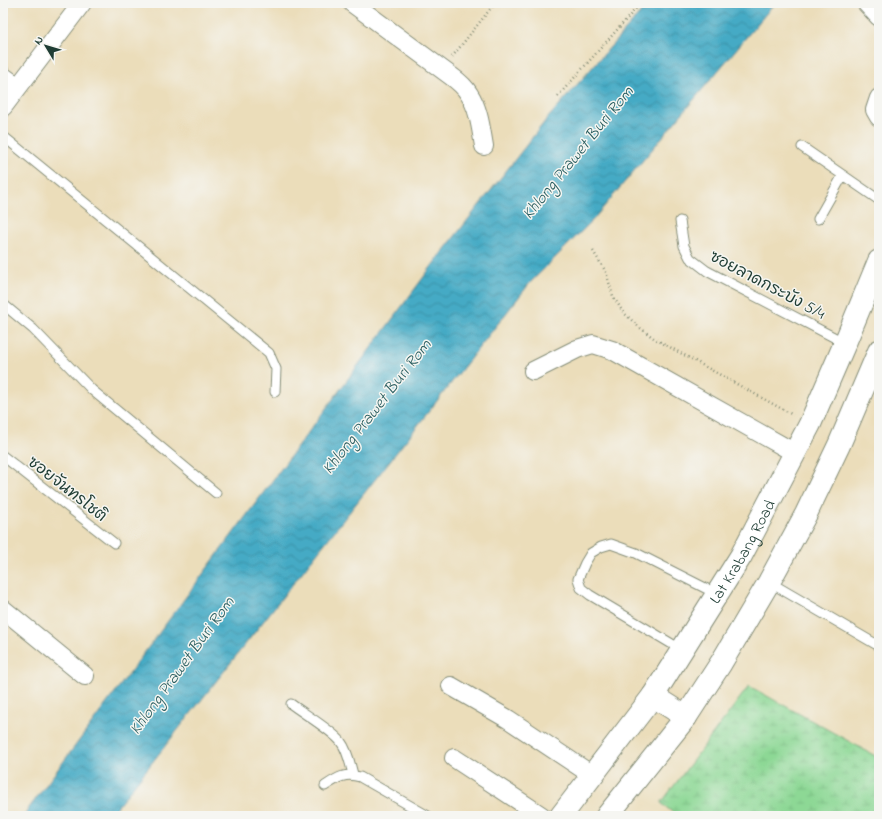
<svg xmlns="http://www.w3.org/2000/svg" width="882" height="819" font-family="'Indie Flower','Playpen Sans Thai',sans-serif">
	<style>
		.wetland { fill: url(#wetland-marsh); stroke: #568a64 }
		.water { fill: url(#water-waves); stroke: #32747c }
		.lines { fill: none; stroke-linecap: round; stroke-linejoin: round }
		.lane-casing { stroke: #858d77; stroke-width: 11 }
		.street-casing { stroke: #858d77; stroke-width: 20 }
		.primary-casing { stroke: #858d77; stroke-width: 24 }
		.path { stroke: #858d77; stroke-width: 2.5; stroke-dasharray: 1 3; stroke-linecap: butt }
		.lane { stroke: #fff; stroke-width: 9 }
		.street { stroke: #fff; stroke-width: 18 }
		.primary { stroke: #fff; stroke-width: 22 }
		.labels { text-anchor: middle; stroke-width: 3; stroke-linejoin: round; paint-order: stroke }
		.street-label { font-size: 16px; fill: #1f3d34; stroke: #f6f6f2 }
		.water-label { font-size: 17px; font-style: italic; fill: #2a5e60; stroke: #f6f6f2 }
	</style>
	<defs>
		<pattern id="wetland-marsh" width="20" height="14" patternUnits="userSpaceOnUse"><rect width="20" height="14" fill="#8dd895"/><path d="M1 5h8M5 5V1M11 12h8M15 12V8" fill="none" stroke="#79ba81"/></pattern>
		<pattern id="water-waves" width="16" height="10" patternUnits="userSpaceOnUse"><rect width="16" height="10" fill="#45aac5"/><path d="M0 5q4-4 8 0t8 0" fill="none" stroke="#398ca1"/></pattern>
	</defs>
	<rect width="100%" height="100%" fill="#f6f6f2"/>
	<filter id="ink" filterUnits="userSpaceOnUse"><feTurbulence type="fractalNoise" baseFrequency=".025" numOctaves="2"/><feDisplacementMap in="SourceGraphic" scale="8" xChannelSelector="R" yChannelSelector="G"/><feConvolveMatrix kernelMatrix="1 2 1 2 8 2 1 2 1" color-interpolation-filters="sRGB"/></filter>
	<filter id="wash" filterUnits="userSpaceOnUse"><feTurbulence type="fractalNoise" baseFrequency=".012" numOctaves="4" result="noise"/><feDisplacementMap in="SourceGraphic" scale="16" xChannelSelector="R" yChannelSelector="G"/><feGaussianBlur stdDeviation="0.9" result="paint"/><feColorMatrix in="noise" values="0 0 0 0 0 0 0 0 0 0 0 0 0 0 0 0 0 1.4 0 .05"/><feComposite in="paint" operator="in"/></filter>
	<g filter="url(#wash)">
		<rect width="100%" height="100%" fill="#ebddba"/>
		<path class="wetland" d="M749 686 879 758V816H677L661 803Z"/>
		<path class="water" d="M649 3H775L592 221 530 283 110 816H23L437 259 546 120Z"/>
	</g>
	<g filter="url(#ink)">
		<g class="lines">
			<defs>
				<path id="lane" d="M3 136 269 353 276 369 275 392
					M802 147 879 200
					M818 219 843 175
					M680 221 684 246 690 258 707 271 845 343
					M3 304 33 329 92 390 216 493
					M3 456 114 543
					M769 582 879 646
					M682 650 590 595 581 588 578 579 585 563 591 553 601 547 611 544 636 553 717 594
					M291 704C303 713 333 731 341 742 348 751 350 764 353 774
					M325 786C337 778 345 772 360 777L428 816"/>
				<path id="street" d="M352 3 451 76C458 81 465 87 469 94 479 109 481 129 484 146
					M866 3 879 17
					M3 76 18 87
					M879 98 875 110 879 117
					M3 107 82 3
					M533 371 577 349 593 344 612 350 795 453
					M3 609 85 676
					M451 686 508 719 592 775
					M454 758 542 816"/>
				<g id="primary">
					<path d="M653 696 686 717"/>
					<path id="s1" d="M561 816 653 696 741 556 810 424 845 343 879 261"/>
					<path d="M607 816 686 717 721 663 769 582 806 514 839 445 879 351"/>
				</g>
			</defs>
			<use href="#lane" class="lane-casing"/>
			<use href="#street" class="street-casing"/>
			<use href="#primary" class="primary-casing"/>
			<path class="path" d="M452 57 495 3
				M558 96 641 3
				M593 251 606 272 613 296 623 312 639 327 655 339 793 415"/>
			<use href="#lane" class="lane"/>
			<use href="#street" class="street"/>
			<use href="#primary" class="primary"/>
		</g>
	</g>
	<g class="labels">
		<g class="street-label">
			<text transform="translate(768 284) rotate(28)" y="6">ซอยลาดกระบัง 5/4</text>
			<text transform="translate(68 488) rotate(38)" y="6">ซอยจันทรโชติ</text>
			<text dy="6" stroke="none"><textPath href="#s1" startOffset="321">Lat Krabang Road</textPath></text>
		</g>
		<g class="water-label">
			<text transform="translate(577 152) rotate(-51)" y="6">Khlong Prawet Buri Rom</text>
			<text transform="translate(376 406) rotate(-52)" y="6">Khlong Prawet Buri Rom</text>
			<text transform="translate(181 665) rotate(-54)" y="6">Khlong Prawet Buri Rom</text>
		</g>
	</g>
	<rect width="882" height="819" fill="none" stroke="#f6f6f2" stroke-width="16"/>
	<g transform="translate(46 46) rotate(308)" stroke="#f6f6f2" stroke-width="3" paint-order="stroke">
	<path d="M0-3L7 15L0 10L-7 15Z" fill="#1f3d34"/>
	<text y="-6" font-size="11" font-weight="bold" text-anchor="middle" fill="#1f3d34">N</text>
	</g>
</svg>
